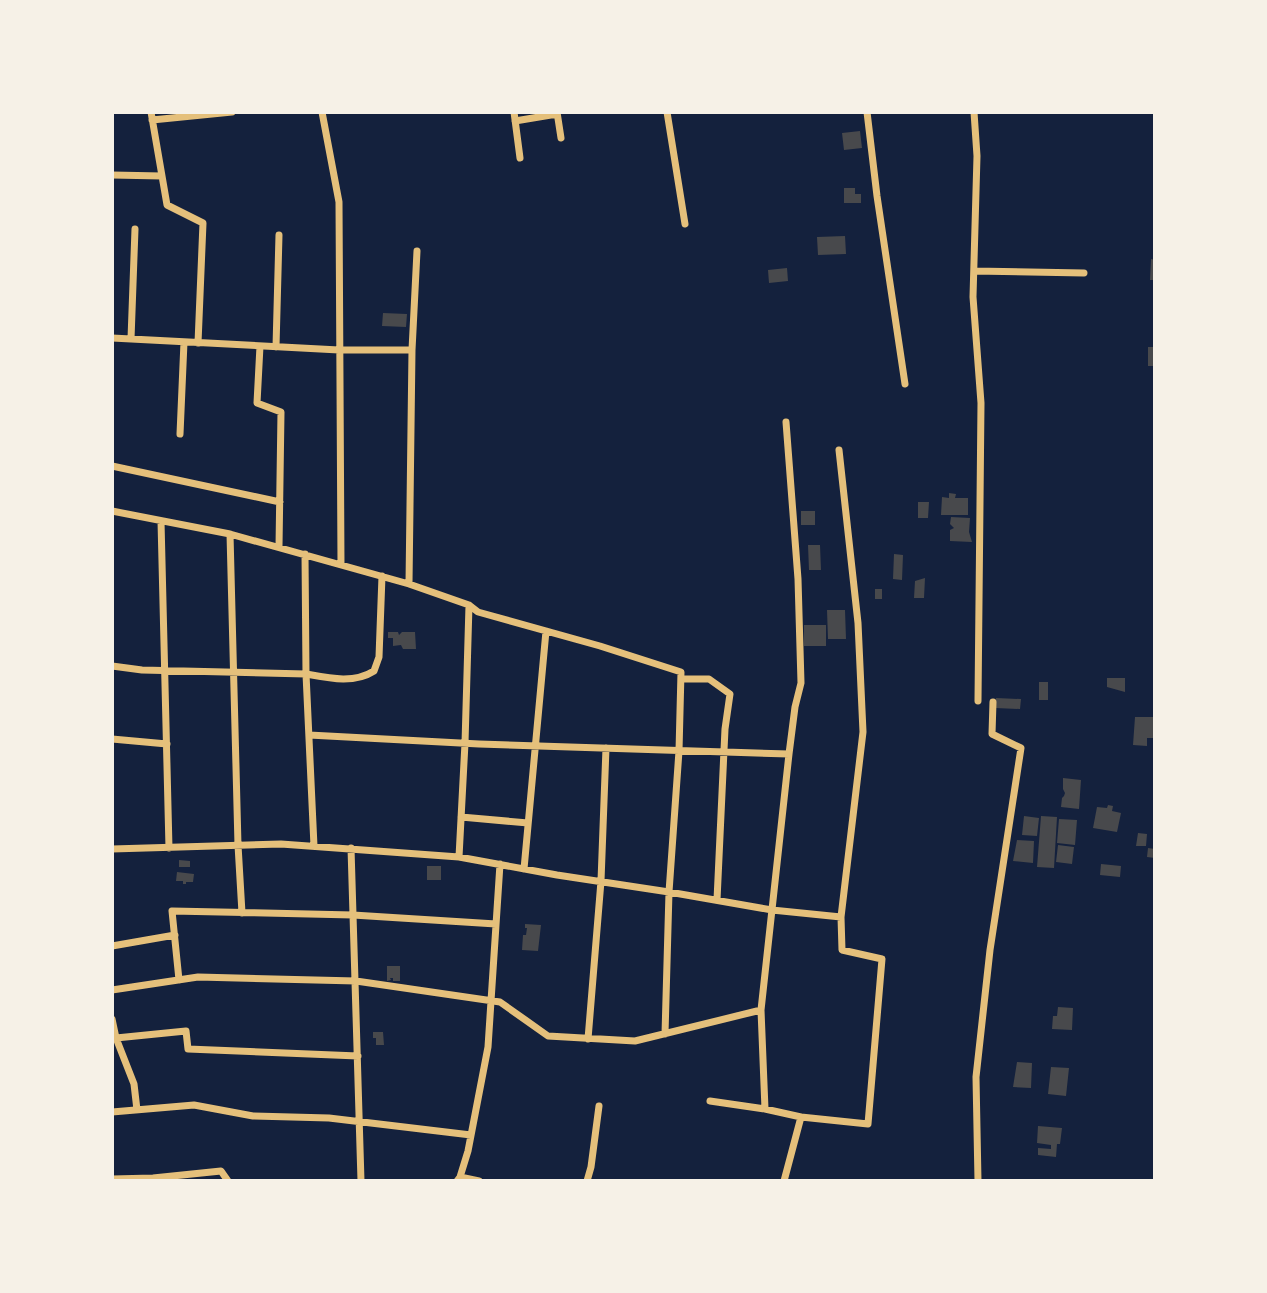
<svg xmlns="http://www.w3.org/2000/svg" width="1267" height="1293" font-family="'Fira Sans',sans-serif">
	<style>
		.building { fill: #48494c }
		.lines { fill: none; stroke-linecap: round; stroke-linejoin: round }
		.minor { stroke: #e5c07b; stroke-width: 7 }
	</style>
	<rect width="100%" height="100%" fill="#14213d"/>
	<path class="building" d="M860 131 862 148 844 150 842 133Z
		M844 188H855V194H861V203H844Z
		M845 236 846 254 818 255 817 237Z
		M1151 259 1155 260V280H1150Z
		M787 268 788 281 769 283 768 270Z
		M383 313 407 314 406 327 382 326Z
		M1148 347H1155V366H1148Z
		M949 493 956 494 955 498H968V515H941L942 497 949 498Z
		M918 502H929L928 518H918Z
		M801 511H815V525H801Z
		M951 517 970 518 969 532 972 542 950 541V530L954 528 950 524Z
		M808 545H820L821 570H809Z
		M894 554 903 555 902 580 893 579Z
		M925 578 924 598H914L915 581Z
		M875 589H882V599H875Z
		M827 610H845L846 639H828Z
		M804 625H826V646H804Z
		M388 632H398L399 635 402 632H415L416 649H403L401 645 393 646V638H388Z
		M1107 678H1125V692L1107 687Z
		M1039 682H1048V700H1039Z
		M996 698 1021 699 1020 709 995 708Z
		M1135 717H1155V738H1147V746L1133 745Z
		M1063 778 1081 780 1079 809 1061 807 1062 798 1064 796 1065 793 1063 789Z
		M1108 805 1113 806 1112 811 1121 813 1117 832 1093 828 1097 807 1107 808Z
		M1024 816 1039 818 1037 836 1022 835Z
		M1041 816 1057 817 1054 868 1037 867Z
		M1059 819 1077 820 1075 845 1057 843Z
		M1138 833 1147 834 1146 846H1136Z
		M1017 840 1034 841 1033 863 1013 861Z
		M1058 845 1074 847 1072 864 1056 862Z
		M1148 848 1155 849V858L1147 857Z
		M179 860 190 861V867H179Z
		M1101 864 1121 866 1120 877 1100 875Z
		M427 866H441V880H427Z
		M177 872 194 874 193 882H186V884H183V881H176Z
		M525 924 541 925 538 951 522 950 523 935H526L527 928H525Z
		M387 966H400V981H393V978H390L391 980 387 981Z
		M1058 1007 1073 1008 1072 1030 1052 1029 1053 1016H1057Z
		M373 1032H383L384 1045H376V1038H373Z
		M1017 1062 1032 1063 1031 1088 1013 1087Z
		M1051 1067 1069 1068 1066 1096 1048 1094Z
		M1038 1126 1062 1128 1060 1144H1057L1056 1157 1038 1155V1148L1051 1149V1145L1037 1143Z"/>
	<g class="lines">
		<path class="minor" d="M151 112 167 205 203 223 198 343
			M322 112 339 202 341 564
			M514 112 520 158
			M557 112 561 138
			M667 112 685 224
			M867 112 877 196 905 384
			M974 112 977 156 973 297 981 403 978 701
			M152 120 232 112
			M515 121 557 114
			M112 175 162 176
			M974 271 1084 273
			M112 338 339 350H412
			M131 339 135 229
			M260 346 257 403 281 412 279 547
			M276 347 279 235
			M180 434 184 342
			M112 466 280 502
			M112 511 230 534 409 584 412 350 417 251
			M161 521 169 848
			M230 534 238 845 242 913
			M305 554 306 674C328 678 354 684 374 671L379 657 382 576
			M409 584 469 605 478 612 600 646 681 672 679 751 669 892 665 1034
			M112 666 142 670 306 674 314 846
			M682 679H709L730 694 725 729 717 900
			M309 735 479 744 789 754
			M112 739 167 744
			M461 817 528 823
			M351 848 361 1181
			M112 849 281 844 459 857 557 875 669 892 772 910 841 917 863 732 858 623 839 450
			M459 857 465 743 469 605
			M524 869 546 631
			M112 946 175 935
			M179 980 172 911 353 915 496 924
			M112 990 198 977 356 981 500 1002 548 1036 635 1041 761 1010 789 754 795 707 801 683 798 579 786 422
			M761 1010 765 1109
			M112 1019 116 1038 186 1031 188 1049 358 1056
			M116 1038 134 1084 137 1110
			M588 1039 601 881 606 748
			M710 1101 765 1109 801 1117 868 1124 882 959 842 950 841 917
			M112 1112 194 1105 253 1116 329 1118 471 1135
			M460 1177 479 1181
			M112 1179 153 1178 221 1171 228 1181
			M457 1181 460 1177 468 1151 488 1047 500 864
			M587 1181 591 1167 599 1106
			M784 1181 801 1117
			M978 1181 976 1077 990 950 1021 748 992 734 993 702"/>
	</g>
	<rect width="1267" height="1293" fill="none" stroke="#f6f1e7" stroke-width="228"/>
</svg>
